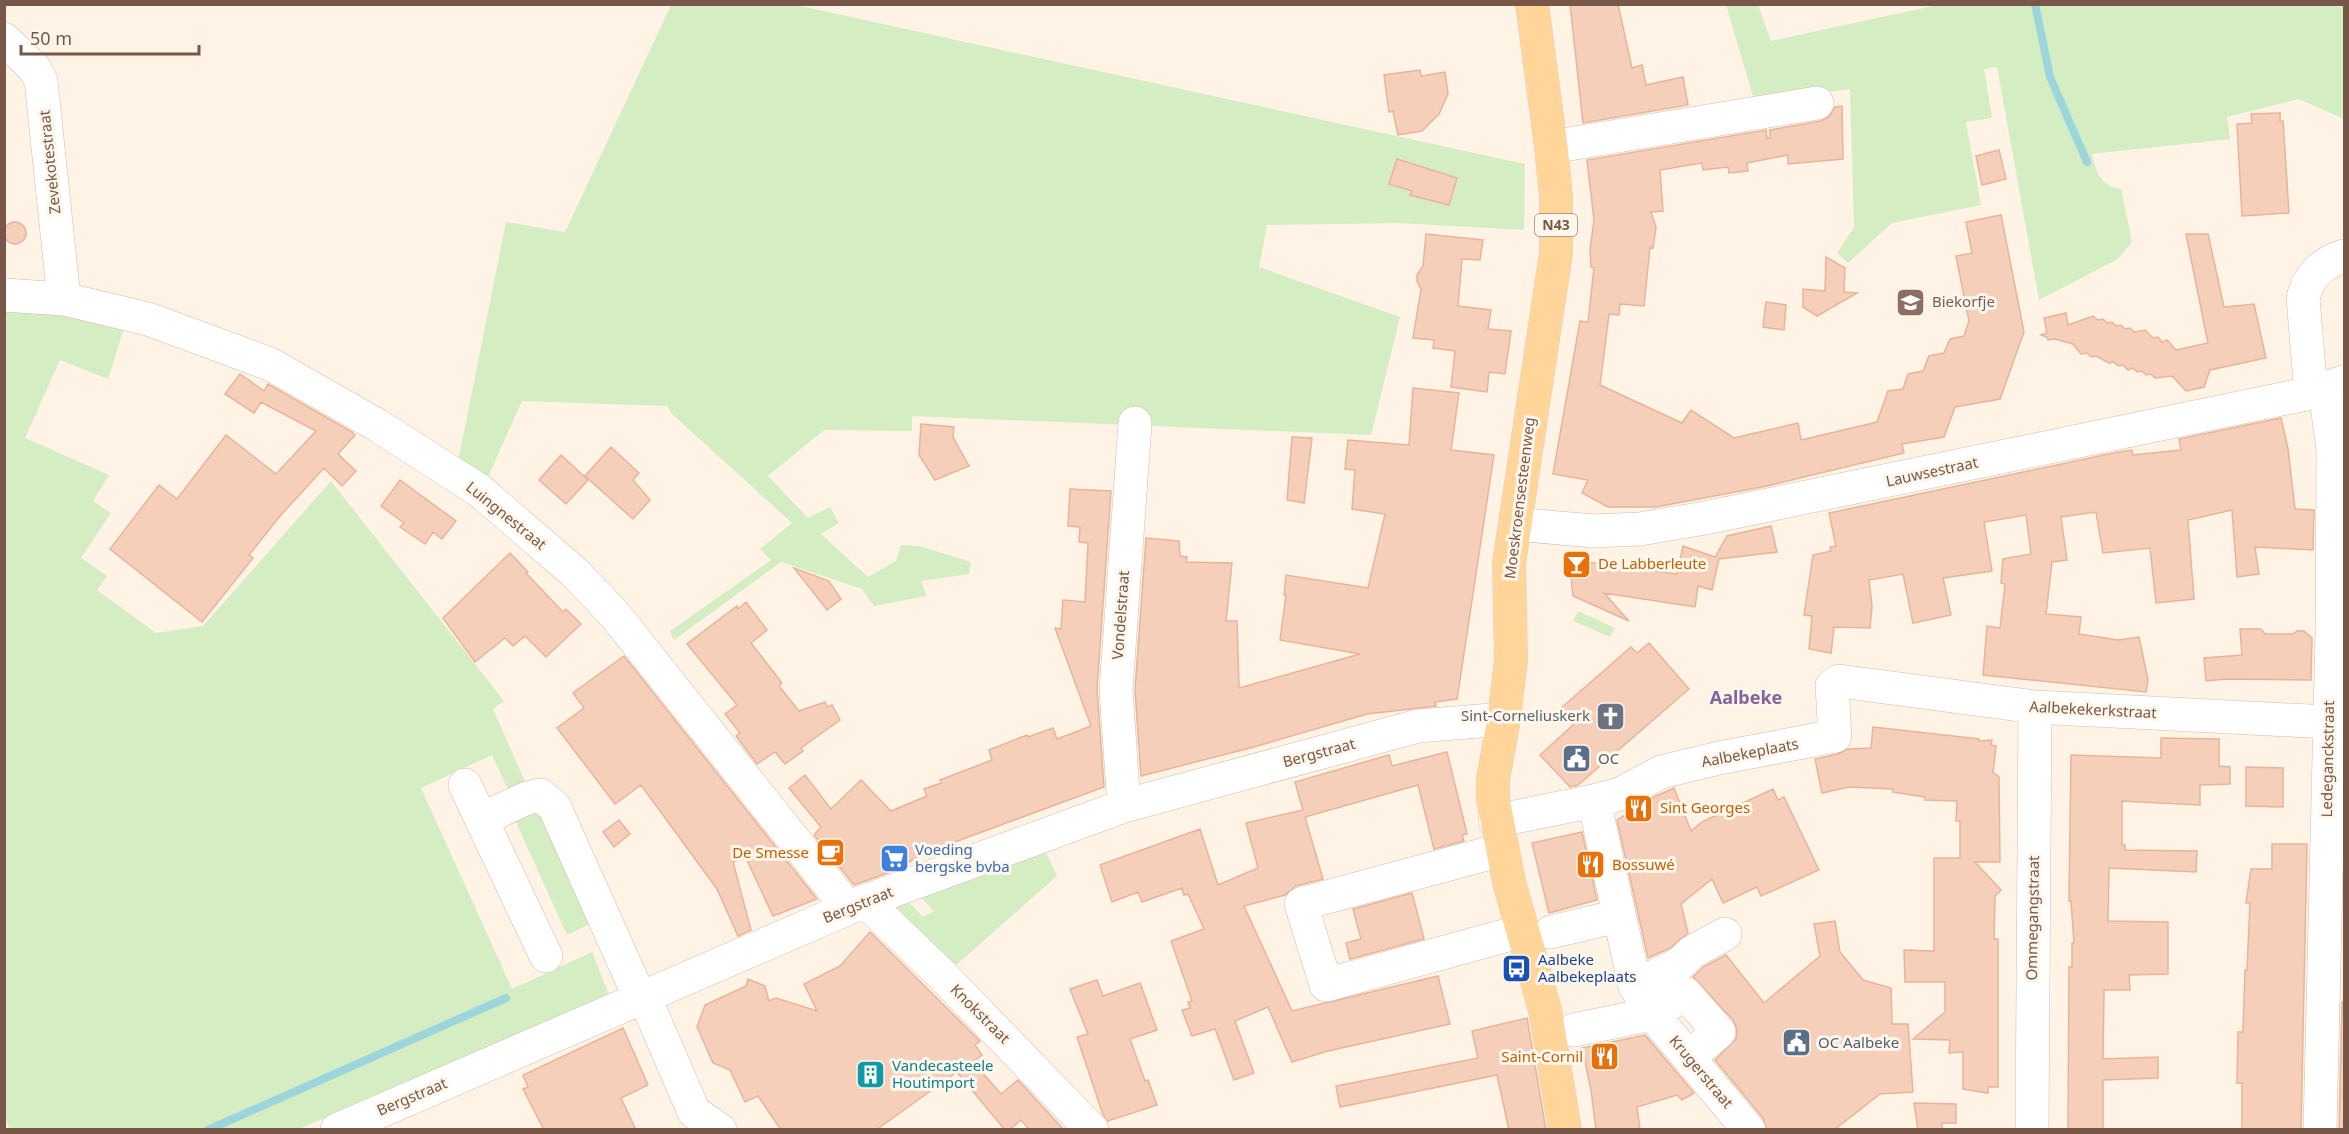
<svg xmlns="http://www.w3.org/2000/svg" width="2349" height="1134" font-family="'Noto Sans',sans-serif">
	<style>
		.green { fill: #d5edc2 }
		.lines { fill: none; stroke-linecap: round; stroke-linejoin: round }
		.stream { stroke: #9dd5dc; stroke-width: 8 }
		.building { fill: #f5cfba; stroke: #e9b499; stroke-width: 1.5 }
		.minor-casing { stroke: #d3bcac; stroke-width: 34 }
		.major-casing { stroke: #dcd3cf; stroke-width: 34 }
		.minor { stroke: #fff; stroke-width: 33 }
		.major { stroke: #ffd59a; stroke-width: 33 }
		.labels { text-anchor: middle; stroke-width: 6; stroke-linejoin: round; paint-order: stroke }
		.shield { fill: #fff7ec; stroke: #a18779; stroke-width: 1.5 }
		.shield-label { font-size: 14px; font-weight: bold; fill: #795748 }
		.street-label { font-size: 15px; fill: #795748; stroke: #fff7ec }
		.education-label { font-size: 15px; fill: #785e54; stroke: #fff7ec; text-anchor: start }
		.food-label { font-size: 15px; fill: #c56008; stroke: #fff7ec; text-anchor: start }
		.worship-label { font-size: 15px; fill: #5b616d; stroke: #fff7ec; text-anchor: end }
		.service-label { font-size: 15px; fill: #4e5e75; stroke: #fff7ec; text-anchor: start }
		.shop-label { font-size: 15px; fill: #366cbe; stroke: #fff7ec; text-anchor: start }
		.transit-label { font-size: 15px; fill: #164399; stroke: #fff7ec; text-anchor: start }
		.culture-label { font-size: 15px; fill: #0d838f; stroke: #fff7ec; text-anchor: start }
		.quarter-label { font-size: 18px; font-weight: bold; fill: #86639d; stroke: #fff7ec }
	</style>
	<rect width="100%" height="100%" fill="#fef3e5"/>
	<path class="green" d="M671 5H796L1525 164 1524 230 1398 223 1267 225 1259 267 1400 317 1371 435 912 416V431L824 430 768 476 808 518 830 507 839 523 821 534 868 577 896 561 901 545 919 546 971 562 969 574 921 581 927 596 874 606 862 589 781 562 674 640 670 631 771 560 760 549 792 523 672 414 667 406 522 401 488 477 457 467 506 222 565 232Z
		M1726 5H1758L1771 41 1937 5H2344V119L2299 99 2227 117 2230 139 2092 154C2096 172 2101 187 2121 189L2132 242 2118 259 2039 300 1997 67 1984 69 1992 118 1966 122 1981 205 1892 223 1848 263 1837 253 1854 227 1850 89 1755 103Z
		M5 308 66 314 124 328 108 379 60 360 25 438 109 475 93 501 111 513 81 558 107 576 97 590 156 633 203 626 331 481 504 701 493 709 527 786 510 794 492 755 421 788 512 989 592 952 610 997 299 1129 10 1130 5 1119Z
		M1578 611 1615 628 1610 637 1573 621Z
		M537 808 592 923 567 935 514 818Z
		M1044 848 1057 876 954 967 890 906 905 898 923 917 934 911 918 894Z"/>
	<g class="lines">
		<path class="stream" d="M2035 4 2050 77 2087 162
			M208 1130 506 998"/>
	</g>
	<path class="building" d="M1570 4H1618L1632 68 1642 65 1646 85 1683 77 1688 105 1583 123Z
		M1420 70 1421 76 1445 72 1448 94 1439 114 1422 131 1398 135 1393 111 1389 112 1384 75Z
		M1842 106 1843 159 1788 164V155L1747 163 1748 171 1729 173 1728 167 1703 170 1702 163 1660 170 1663 211 1651 212 1656 227 1653 248 1650 247 1644 306 1620 304 1619 315 1609 314 1600 385 1682 423 1691 410 1734 438 1798 423 1801 440 1877 422 1888 391 1903 389 1908 374 1923 371 1929 356 1944 353 1950 339 1964 336 1969 321 1956 256 1972 253 1966 222 2001 215 2024 332 2000 399 1955 407 1944 437 1902 444 1904 453 1767 486 1656 507H1608L1582 493 1588 480 1553 474 1580 321 1588 322 1594 268 1591 267 1590 250 1594 220 1587 160 1766 130 1767 138H1770V130L1821 121 1829 117 1835 107Z
		M2280 113V121H2283L2289 213 2242 216 2237 124 2252 123 2251 114Z
		M1999 150 2006 179 1982 185 1976 156Z
		M1397 159 1457 178 1449 205 1410 195 1412 191 1389 184Z
		M4 233a11 11 0 1 1 22 0a11 11 0 1 1-22 0Z
		M1426 234 1483 240 1480 260 1462 259 1458 306 1491 310 1488 329 1511 331 1505 374 1489 372 1487 392 1451 387 1455 351 1433 348 1434 340 1413 338 1421 289 1417 281V275L1423 266Z
		M2186 234H2208L2224 307 2254 304 2266 358 2210 370 2204 387 2186 391 2172 376 2155 378 2151 374 2146 375 2142 371 2137 372 2133 368 2128 370 2123 365 2118 366 2114 362 2109 363 2096 356 2091 357 2087 353 2081 354 2073 344 2055 339 2048 340 2047 337 2041 335 2047 333 2044 318 2066 313 2068 325 2093 316 2098 320 2103 319 2107 323 2112 322 2116 326 2121 325 2125 329 2130 328 2134 332 2145 330 2153 338 2158 337 2162 342 2167 340 2176 350 2208 343Z
		M1826 257 1845 268 1844 292 1857 293 1817 316 1803 307V289L1825 291Z
		M1766 302 1786 305 1784 330 1763 327Z
		M240 374 264 391 268 384 352 432 355 435 338 454 356 471 342 486 324 468 280 516 249 555 253 558 202 622 110 549 159 485 177 499 226 435 276 474 316 431 261 402 254 413 225 394Z
		M1413 388 1459 393 1451 450 1494 455 1457 699 1435 702 1436 706 1367 714 1254 747 1141 776 1135 690 1146 538 1179 541 1180 556 1187 557 1186 562 1232 563 1226 621H1237L1239 688 1360 654 1280 640 1286 595H1284L1286 575 1368 588 1385 514 1352 509 1355 470 1345 469 1348 440 1409 445Z
		M2281 418 2288 449 2295 509 2314 510 2313 550 2255 547 2259 574 2237 577 2232 510 2188 520 2194 599 2156 603 2150 548 2103 553 2096 512 2061 517 2067 560 2052 562 2046 614 2081 617 2079 634 2118 640 2139 637 2148 680 2146 692 1983 675 1987 626 2000 628 2005 584 2001 583 2003 559 2031 554 2026 515 1984 522 1992 571 1943 578 1951 615 1913 623 1903 574 1869 580 1872 606 1870 628 1834 627 1831 653 1809 649 1812 616 1804 615 1813 555 1831 551 1830 547 1836 546 1829 513 2118 452 2132 450 2133 455 2181 450 2179 439Z
		M921 424 954 427 953 437 969 466 935 480 919 455Z
		M1292 437 1312 438 1304 503 1287 500Z
		M611 447 639 473 633 480 650 500 633 519 585 476Z
		M561 455 588 480 566 504 539 480Z
		M400 480 456 521 442 539 433 532 425 544 400 527 404 523 381 506Z
		M1070 489 1111 491 1097 689 1104 787 922 854 898 869 854 885 814 835 821 827 789 788 805 775 831 809 861 780 891 811 927 796 924 789 941 783 940 780 992 760 989 750 1027 735 1028 737 1053 728 1057 739 1091 726 1055 628 1061 629 1063 600 1085 602 1088 543 1079 542 1080 527 1068 526Z
		M1771 526 1777 552 1719 559 1712 590 1698 586 1695 607 1604 593 1629 621 1573 596 1571 577 1573 560 1677 574 1683 546 1715 557 1727 536Z
		M510 553 528 572 526 573 563 612 566 609 581 624 546 657 525 636 513 646 505 638 475 662 443 618Z
		M794 568 829 581 841 599 827 610Z
		M746 602 767 630 751 643 782 683 779 686 799 711 825 702 827 707 832 705 840 720 801 748 803 751 785 764 775 752 757 764 736 736 740 733 725 714 737 705 687 644 737 606 738 609Z
		M2240 629H2261L2265 634H2293L2297 631H2304L2312 638 2311 680 2226 679 2206 681 2204 658 2242 655Z
		M1649 643 1689 689 1578 785 1570 787 1540 755 1573 725 1560 709 1631 647 1637 653Z
		M624 656 817 899 773 916 746 858 733 862 751 930 738 936 717 889 641 785 615 804 557 728 584 708 573 693Z
		M1873 727 1979 739V741L1992 740 1991 745 1996 746 1993 772 1999 777 2000 862H1975L2001 890 1995 896 1994 939H1998V1087H1988V1093L1963 1089V1052L1949 1053 1950 1040 1913 1039 1945 1012V982H1905L1904 950 1934 951V858H1960V821H1956L1957 801 1925 800V797L1893 792V789L1849 787 1822 793 1815 759 1838 754 1848 749 1871 748Z
		M2161 738 2219 739V766L2230 767V784L2200 785V805L2122 801V845H2125V850L2197 851 2196 872 2109 868 2108 921 2168 922V974L2129 975 2130 990H2104L2103 1059 2158 1057V1078L2103 1080V1130H2068L2069 967H2072V943H2074L2071 901H2069L2071 755 2161 758Z
		M1447 752 1467 834 1462 835 1464 841 1434 849 1418 785 1305 817 1323 879 1296 886 1285 895 1244 906 1292 1011 1438 976 1450 1024 1328 1051 1292 1062 1268 1007 1235 1021 1254 1073 1234 1080 1215 1029 1192 1036 1182 1010 1190 1008 1188 1002 1192 1001 1171 941 1204 929 1188 894 1184 895 1182 888 1142 902 1138 892 1112 902 1100 865 1200 829 1218 885 1258 868 1246 823 1303 810 1295 782 1389 755 1392 766Z
		M2246 767 2283 768V807L2246 806Z
		M1674 788 1691 831 1702 822 1773 789 1778 800 1784 797 1819 870 1761 896 1757 887 1723 903 1712 879 1681 904 1688 933 1670 948 1648 958 1617 820 1654 797Z
		M619 820 630 834 614 847 603 832Z
		M1582 832 1597 900 1549 913 1532 843Z
		M2272 844H2307L2301 1130H2242V1083H2237L2238 1032H2243L2245 970H2247L2250 903H2246L2251 869H2272Z
		M1412 893 1424 939 1350 959 1346 943 1361 939 1353 909Z
		M1835 921 1840 952 1863 980 1891 988 1892 1024H1908L1913 1092 1880 1094 1834 1130H1767L1763 1118 1715 1060 1736 1039 1737 1029 1733 1020 1693 977 1703 967 1726 955 1764 1003 1820 956 1814 924Z
		M870 932 980 1041 975 1045 982 1055 973 1062 1001 1094 1018 1080 1064 1130H1030L1021 1120 1009 1130H1005L957 1072 876 1130H781L758 1096 745 1102 730 1070 713 1063 697 1027 705 1005 746 986 748 979 765 986 769 1001 776 998 817 1011 804 984 840 966Z
		M1097 980 1103 996 1140 983 1157 1030 1130 1039 1145 1081 1148 1080 1157 1105 1108 1121 1103 1115 1077 1037 1088 1034 1070 989Z
		M2342 1002H2344V1130H2339Z
		M1527 1018 1546 1130H1509L1497 1075 1340 1107 1336 1086 1478 1058 1472 1031Z
		M623 1028 648 1085 621 1098 636 1130H544L523 1089 528 1087 523 1075Z
		M1645 1035 1694 1093 1682 1100 1677 1095 1637 1107 1640 1130H1596L1591 1090 1582 1048Z
		M1914 1103 1956 1104V1123H1942V1130H1918Z"/>
	<g class="lines">
		<defs>
			<path id="minor" d="M4 39 35 69 41 81 64 299
				M1551 147 1817 103
				M4 295 64 299 148 319 270 364 377 425 480 491 574 572 615 615 848 908
				M2311 393 2303 298C2309 275 2322 263 2344 256
				M1515 524 1593 531 1640 529 1705 518 2311 393 2344 382
				M465 785 546 956
				M1594 801 1635 986 1652 1014 1749 1130
				M1124 806 1116 690 1135 423
				M482 819 527 798 540 795 554 806 640 998
				M1495 821 1594 801 1620 794 1661 772 1719 758 1835 736 1832 686 1839 681 2035 707 2329 722
				M1501 850 1301 904 1326 985 1522 931
				M865 901 941 974 1092 1130
				M1551 932 1614 917
				M1635 986 1681 963 1692 952 1725 934
				M1686 994 1719 1032 1689 1057 1652 1014Z
				M644 996 694 1112 720 1130
				M1574 1030 1652 1014
				M337 1130 865 901 1124 806 1418 726 1504 719
				M2032 1130 2035 707
				M2320 1130 2332 632 2333 450 2325 390"/>
			<path id="major" d="M1532 4 1551 147 1556 197V253L1509 563 1511 660 1504 719 1493 779V799L1509 882 1545 1010 1565 1130"/>
		</defs>
		<use href="#minor" class="minor-casing"/>
		<use href="#major" class="major-casing"/>
		<use href="#minor" class="minor"/>
		<use href="#major" class="major"/>
	</g>
	<defs>
		<symbol id="school-square" viewBox="-11 -11 22 22"><rect x="-9" y="-9" width="18" height="18" rx="4" fill="#8d6e63" stroke="#fff7ec"/><path d="M0-5L7-2L0 1L-7-2ZM-4 1L0 2.5L4 1V4Q0 6-4 4Z" fill="#fff"/></symbol>
		<symbol id="bar-square" viewBox="-11 -11 22 22"><rect x="-9" y="-9" width="18" height="18" rx="4" fill="#e8710a" stroke="#fff7ec"/><path d="M-6-5H6L.8 .8V4.5H3.5V6h-7V4.5H-.8V.8Z" fill="#fff"/></symbol>
		<symbol id="church-square" viewBox="-11 -11 22 22"><rect x="-9" y="-9" width="18" height="18" rx="4" fill="#6b7280" stroke="#fff7ec"/><path d="M-1.2-6h2.4v3.5h3.3v2.4h-3.3V6h-2.4V-.1h-3.3v-2.4h3.3Z" fill="#fff"/></symbol>
		<symbol id="civic-square" viewBox="-11 -11 22 22"><rect x="-9" y="-9" width="18" height="18" rx="4" fill="#5c6f8a" stroke="#fff7ec"/><path d="M-.6-6.5H3V-4.5H.6V-3L4-1V1h2V6H-6V1h2V-1L-.6-3ZM-1.2 2.5V6h2.4V2.5Z" fill="#fff"/></symbol>
		<symbol id="restaurant-square" viewBox="-11 -11 22 22"><rect x="-9" y="-9" width="18" height="18" rx="4" fill="#e8710a" stroke="#fff7ec"/><path d="M-5-6h1v4h1v-4h1v4h1v-4h1v5L-1.5 .5V6h-2V.5L-5-1ZM5-6V6H3V1.5H1.5Q1.5-4 5-6Z" fill="#fff"/></symbol>
		<symbol id="cafe-square" viewBox="-11 -11 22 22"><rect x="-9" y="-9" width="18" height="18" rx="4" fill="#e8710a" stroke="#fff7ec"/><path d="M-5.5-4.5H6V0H3Q3 3.5 0 3.5H-2.5Q-5.5 3.5-5.5 0ZM3-3.2v2h1.7v-2ZM-6 4.5H4V6H-6Z" fill="#fff"/></symbol>
		<symbol id="supermarket-square" viewBox="-11 -11 22 22"><rect x="-9" y="-9" width="18" height="18" rx="4" fill="#3f7fe0" stroke="#fff7ec"/><path d="M-6-5.5h2.5l.6 2H6L4.5 2H-2.5L-4.4-4H-6ZM-1.5 3.2a1.3 1.3 0 1 0 .1 0ZM3 3.2a1.3 1.3 0 1 0 .1 0Z" fill="#fff"/></symbol>
		<symbol id="bus-square" viewBox="-11 -11 22 22"><rect x="-9" y="-9" width="18" height="18" rx="4" fill="#1a4fb4" stroke="#fff7ec"/><path d="M-5-6H5V4H4V6H2V4H-2V6H-4V4H-5ZM-3.5-4V0h7V-4ZM-3.5 1.2v1.5H-2V1.2ZM2 1.2v1.5H3.5V1.2Z" fill="#fff"/></symbol>
		<symbol id="building-square" viewBox="-11 -11 22 22"><rect x="-9" y="-9" width="18" height="18" rx="4" fill="#0f9aa8" stroke="#fff7ec"/><path d="M-4-6H4V6H1V3H-1V6H-4ZM-2.5-4.3h1.7v1.8h-1.7ZM.8-4.3h1.7v1.8H.8ZM-2.5-1h1.7V.8h-1.7ZM.8-1h1.7V.8H.8Z" fill="#fff"/></symbol>
	</defs>
	<g fill-rule="evenodd">
		<use href="#school-square" x="1894" y="286" width="33" height="33"/>
		<use href="#bar-square" x="1560" y="548" width="33" height="33"/>
		<use href="#church-square" x="1594" y="700" width="33" height="33"/>
		<use href="#civic-square" x="1560" y="742" width="33" height="33"/>
		<use href="#restaurant-square" x="1622" y="792" width="33" height="33"/>
		<use href="#cafe-square" x="814" y="836" width="33" height="33"/>
		<use href="#supermarket-square" x="878" y="842" width="33" height="33"/>
		<use href="#restaurant-square" x="1574" y="848" width="33" height="33"/>
		<use href="#bus-square" x="1500" y="952" width="33" height="33"/>
		<use href="#civic-square" x="1780" y="1026" width="33" height="33"/>
		<use href="#restaurant-square" x="1588" y="1040" width="33" height="33"/>
		<use href="#building-square" x="854" y="1058" width="33" height="33"/>
	</g>
	<g class="labels">
		<rect class="shield" x="1535" y="214" width="42" height="22" rx="4.5"/>
		<g class="shield-label">
			<text x="1556" y="230">N43</text>
		</g>
		<g class="street-label">
			<text transform="translate(50 162) rotate(-96)" y="5">Zevekotestraat</text>
			<text transform="translate(1932 472) rotate(-12)" y="5">Lauwsestraat</text>
			<text transform="translate(1520 498) rotate(-83)" y="5">Moeskroensesteenweg</text>
			<text transform="translate(506 516) rotate(39)" y="5">Luingnestraat</text>
			<text transform="translate(1121 615) rotate(-86)" y="5">Vondelstraat</text>
			<text transform="translate(2093 710) rotate(3)" y="5">Aalbekekerkstraat</text>
			<text transform="translate(1319 753) rotate(-15)" y="5">Bergstraat</text>
			<text transform="translate(1750 753) rotate(-11)" y="5">Aalbekeplaats</text>
			<text transform="translate(2328 759) rotate(-89)" y="5">Ledeganckstraat</text>
			<text transform="translate(858 905) rotate(-22)" y="5">Bergstraat</text>
			<text transform="translate(2033 918) rotate(-89)" y="5">Ommegangstraat</text>
			<text transform="translate(980 1014) rotate(45)" y="5">Knokstraat</text>
			<text transform="translate(1701 1072) rotate(50)" y="5">Krugerstraat</text>
			<text transform="translate(412 1097) rotate(-23)" y="5">Bergstraat</text>
		</g>
		<g class="education-label">
			<text x="1932" y="307">Biekorfje</text>
		</g>
		<g class="food-label">
			<text x="1598" y="569">De Labberleute</text>
			<text x="1660" y="813">Sint Georges</text>
			<text x="809" y="858" text-anchor="end">De Smesse</text>
			<text x="1612" y="870">Bossuwé</text>
			<text x="1583" y="1062" text-anchor="end">Saint-Cornil</text>
		</g>
		<g class="worship-label">
			<text x="1590" y="721">Sint-Corneliuskerk</text>
		</g>
		<g class="service-label">
			<text x="1598" y="764">OC</text>
			<text x="1818" y="1048">OC Aalbeke</text>
		</g>
		<g class="shop-label">
			<text x="915" y="855">Voeding<tspan x="915" dy="17">bergske bvba</tspan></text>
		</g>
		<g class="transit-label">
			<text x="1538" y="965">Aalbeke<tspan x="1538" dy="17">Aalbekeplaats</tspan></text>
		</g>
		<g class="culture-label">
			<text x="892" y="1071">Vandecasteele<tspan x="892" dy="17">Houtimport</tspan></text>
		</g>
		<g class="quarter-label">
			<text x="1746" y="704">Aalbeke</text>
		</g>
	</g>
	<rect width="2349" height="1134" fill="none" stroke="#795748" stroke-width="12"/>
	<path d="M21 45v9h178v-9" fill="none" stroke="#795748" stroke-width="3"/>
	<text x="30" y="45" font-size="18" fill="#795748" stroke="#fff7ec" stroke-width="4.5" paint-order="stroke">50 m</text>
</svg>
